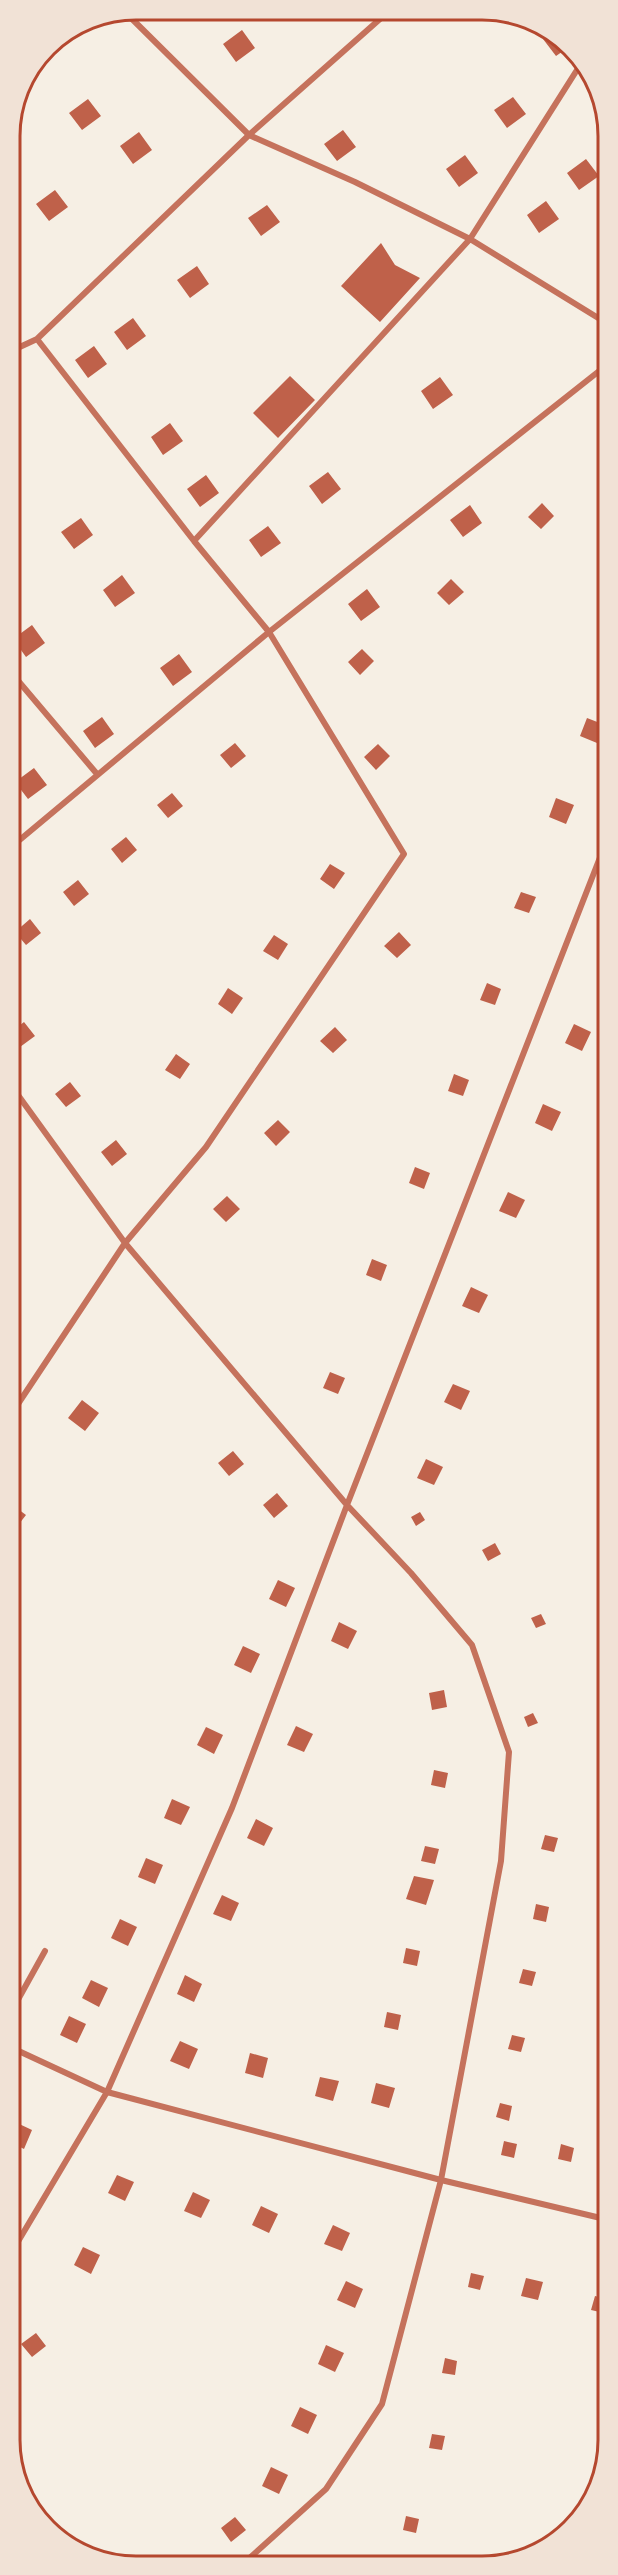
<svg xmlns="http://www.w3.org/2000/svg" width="618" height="2575" font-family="Rubik,sans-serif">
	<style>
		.building { fill: #bf614a }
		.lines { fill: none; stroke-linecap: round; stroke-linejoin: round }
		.minor { stroke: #c5725c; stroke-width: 6 }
		.rim { fill: none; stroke: #b5482f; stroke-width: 3 }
	</style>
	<rect width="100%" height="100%" fill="#f6efe4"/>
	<path class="building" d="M242 30 255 48 236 62 223 44Z
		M548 35 569 47 556 56 543 39Z
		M513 97 526 114 507 128 494 110Z
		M88 99 101 116 82 130 69 113Z
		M343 130 356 147 337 161 324 144Z
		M139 132 152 150 133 164 120 146Z
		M465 155 478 173 459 187 446 169Z
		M586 159 599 176 579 190 567 173Z
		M55 190 68 207 49 221 36 204Z
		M546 201 559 219 539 233 527 215Z
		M267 205 280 222 261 236 248 218Z
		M381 243 395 265 420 278 380 322 341 286Z
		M197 266 209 284 190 298 177 280Z
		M133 318 146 336 127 350 114 332Z
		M94 346 107 364 88 378 75 360Z
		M290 376 315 400 278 438 253 413Z
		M440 377 453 395 433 409 421 391Z
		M170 423 183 441 163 455 151 437Z
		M9 424 19 437 9 444Z
		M328 472 341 489 322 504 309 486Z
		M206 475 219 493 200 507 187 489Z
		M542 503 554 516 541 529 528 517Z
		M470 505 482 523 463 537 450 520Z
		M81 518 93 535 74 549 61 532Z
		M268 526 281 543 261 557 249 540Z
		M122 575 135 593 115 607 103 590Z
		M451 579 464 592 449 605 437 593Z
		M367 589 380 607 361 621 348 604Z
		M32 625 45 643 26 657 13 639Z
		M362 649 374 661 360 675 348 662Z
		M179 654 192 672 173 686 160 668Z
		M102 717 114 734 95 748 83 731Z
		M587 718 605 725 597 743 580 736Z
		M235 743 246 756 231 768 220 755Z
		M378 744 390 756 376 770 364 757Z
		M34 768 47 785 28 799 15 782Z
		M172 793 183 806 168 818 157 805Z
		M556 798 574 805 566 824 549 817Z
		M126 837 137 850 122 863 111 849Z
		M330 864 345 873 334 889 320 879Z
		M78 880 89 894 74 906 63 892Z
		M521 892 536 897 529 913 514 908Z
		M30 919 41 933 26 945 15 932Z
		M399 932 411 945 397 958 384 946Z
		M274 935 288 944 278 960 263 951Z
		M607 943 608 944V967L598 962Z
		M487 983 501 989 495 1005 480 1000Z
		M228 988 243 998 232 1014 218 1004Z
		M24 1022 35 1036 20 1047 10 1033Z
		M574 1024 591 1032 582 1051 565 1043Z
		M335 1027 347 1040 333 1053 320 1041Z
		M176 1054 190 1064 180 1079 165 1070Z
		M454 1074 469 1080 463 1096 448 1091Z
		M70 1082 81 1096 66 1107 55 1094Z
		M543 1104 561 1112 552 1131 535 1123Z
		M278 1120 290 1132 276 1146 264 1133Z
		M116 1140 127 1154 112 1166 101 1152Z
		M415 1167 430 1173 424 1189 409 1183Z
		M508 1192 525 1200 516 1218 499 1211Z
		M227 1196 240 1209 226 1222 213 1209Z
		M372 1259 387 1265 381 1281 366 1275Z
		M471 1287 488 1295 479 1313 462 1306Z
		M10 1318 18 1324 10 1335Z
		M330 1372 345 1378 338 1394 323 1388Z
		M453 1384 470 1391 461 1410 444 1402Z
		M82 1400 99 1413 85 1431 68 1418Z
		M233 1451 244 1464 229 1476 218 1463Z
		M426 1459 443 1467 434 1485 417 1478Z
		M277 1493 288 1506 274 1518 263 1505Z
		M10 1503 26 1515 12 1533 10 1531Z
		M420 1512 425 1520 416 1526 411 1517Z
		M495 1543 501 1554 488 1561 482 1550Z
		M278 1580 295 1588 286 1607 269 1599Z
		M541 1614 546 1624 536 1628 531 1618Z
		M339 1622 357 1631 348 1649 331 1641Z
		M243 1646 260 1654 251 1673 234 1665Z
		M444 1690 447 1707 432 1710 429 1693Z
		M533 1713 538 1723 528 1727 524 1717Z
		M296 1726 313 1734 304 1752 287 1745Z
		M206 1727 223 1735 214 1754 197 1745Z
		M434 1770 448 1773 445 1788 431 1785Z
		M172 1799 190 1807 181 1825 164 1818Z
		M256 1819 273 1828 264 1846 247 1838Z
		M545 1835 558 1838 554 1852 541 1849Z
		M425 1846 439 1849 435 1864 421 1861Z
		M146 1858 163 1865 155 1884 138 1877Z
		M414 1876 434 1880 426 1905 406 1899Z
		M222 1895 239 1903 231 1921 213 1914Z
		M536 1904 549 1907 546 1922 533 1919Z
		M120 1919 137 1927 128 1946 111 1938Z
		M406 1948 420 1951 417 1966 403 1963Z
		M523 1969 536 1972 532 1986 519 1983Z
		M185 1975 202 1984 194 2002 177 1994Z
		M91 1980 108 1988 99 2007 82 1998Z
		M387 2012 401 2015 398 2030 384 2027Z
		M69 2016 86 2024 77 2043 60 2035Z
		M512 2035 525 2038 521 2052 508 2049Z
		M180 2041 198 2049 189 2069 170 2061Z
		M250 2053 268 2058 263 2078 245 2073Z
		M320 2077 339 2081 333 2101 315 2096Z
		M376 2083 395 2088 389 2108 371 2103Z
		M500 2103 512 2106 509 2121 496 2117Z
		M15 2122 32 2130 24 2149 10 2142V2134Z
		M504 2141 517 2144 514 2158 501 2155Z
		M561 2144 574 2148 571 2162 558 2159Z
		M117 2175 134 2182 125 2201 108 2193Z
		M193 2192 210 2200 201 2218 184 2211Z
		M261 2206 278 2214 269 2233 252 2225Z
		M333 2225 350 2233 342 2251 324 2244Z
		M83 2247 100 2255 91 2274 74 2265Z
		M471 2273 484 2276 480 2290 468 2287Z
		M526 2278 543 2282 538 2300 521 2296Z
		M346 2281 363 2289 355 2308 337 2300Z
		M595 2296 607 2299 604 2313 591 2310Z
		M36 2333 46 2346 32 2357 21 2344Z
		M326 2345 344 2353 335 2372 318 2364Z
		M445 2358 457 2361 455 2375 442 2373Z
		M300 2407 317 2415 308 2434 291 2426Z
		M432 2434 445 2436 442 2450 429 2448Z
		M271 2467 288 2475 279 2494 262 2486Z
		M406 2516 419 2519 416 2533 403 2530Z
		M235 2517 246 2530 231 2542 221 2528Z"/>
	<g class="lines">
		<path class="minor" d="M124 11 249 135 355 182 470 239 582 62
			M9 352 37 339 249 135 389 11
			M194 541 470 239 608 324
			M9 670 97 774
			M10 848 269 632 608 364
			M10 1084 125 1243 347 1505 411 1573 472 1645 509 1752 501 1861 441 2180 382 2404 326 2489 243 2564
			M10 1416 125 1243 206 1147 404 854 269 632 194 541 37 339
			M10 2014 45 1951
			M10 2047 107 2092 441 2180 609 2220
			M10 2255 107 2092 232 1808 347 1505 608 837"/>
	</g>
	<path d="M0 0H618V2575H0ZM136 20H482A116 116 0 0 1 598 136V2440A116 116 0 0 1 482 2556H136A116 116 0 0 1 20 2440V136A116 116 0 0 1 136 20Z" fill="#f1e2d6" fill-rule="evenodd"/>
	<path class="rim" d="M136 20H482A116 116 0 0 1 598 136V2440A116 116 0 0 1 482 2556H136A116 116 0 0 1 20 2440V136A116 116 0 0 1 136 20Z"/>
</svg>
